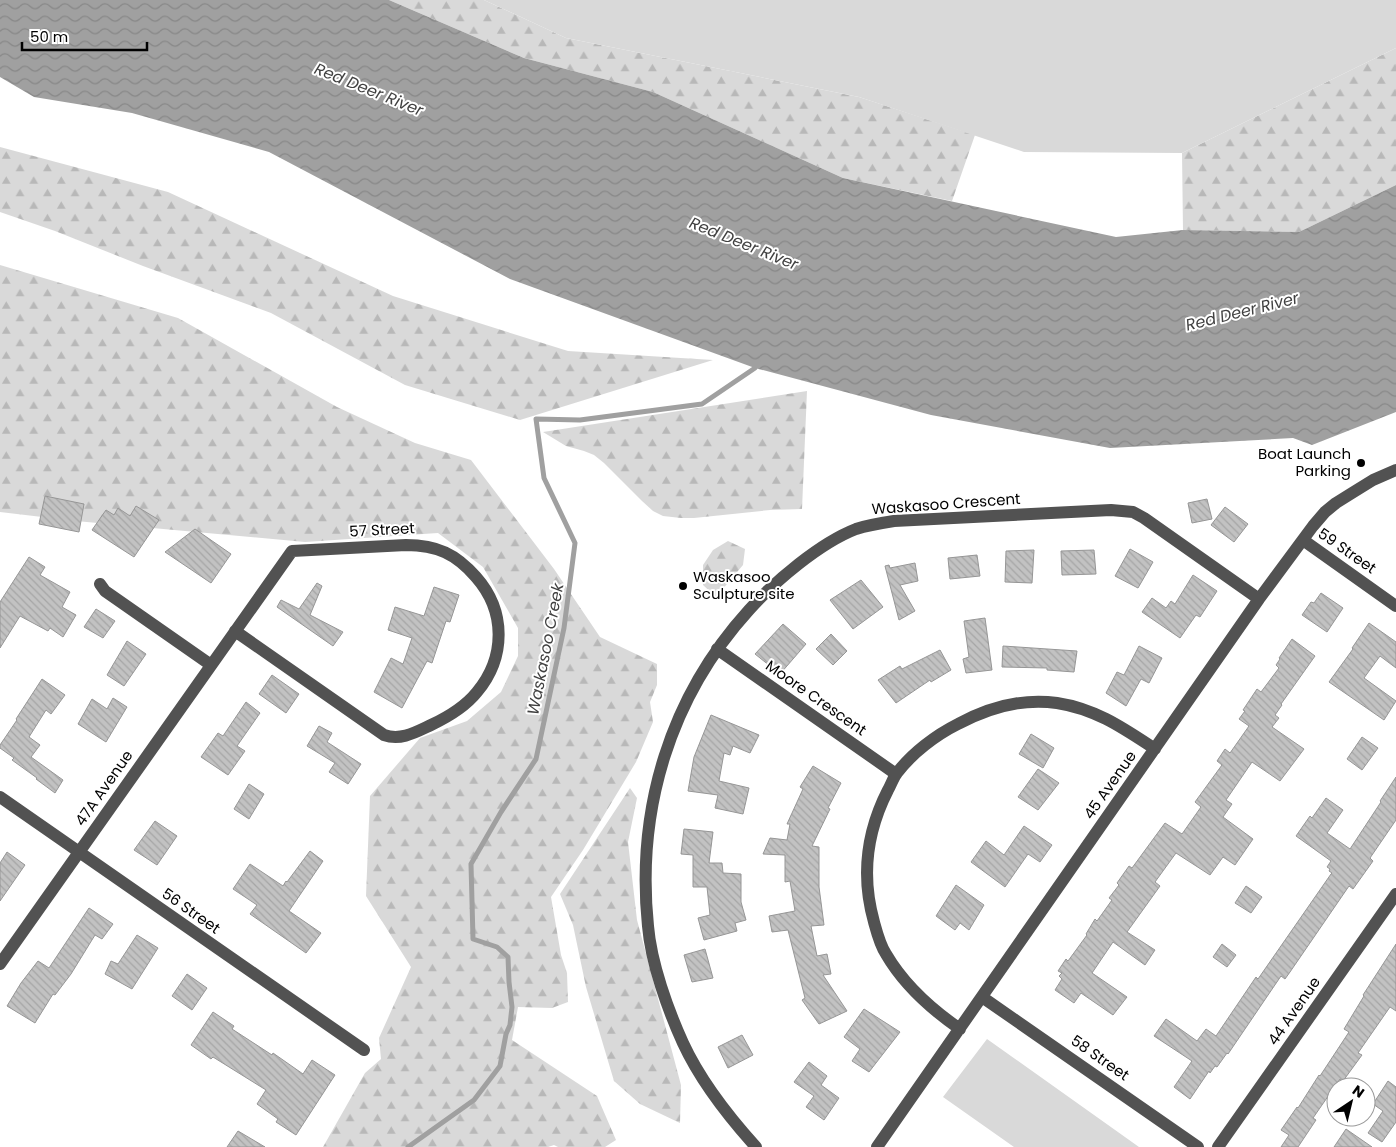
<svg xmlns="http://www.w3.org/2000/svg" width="1396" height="1147" font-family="Poppins,sans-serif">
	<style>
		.forest { fill: url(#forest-firs) }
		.green { fill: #d9d9d9 }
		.water { fill: url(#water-waves) }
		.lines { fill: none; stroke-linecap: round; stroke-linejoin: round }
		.stream { stroke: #a0a0a0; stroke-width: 5 }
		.building { fill: url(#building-back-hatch); stroke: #969696 }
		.minor { stroke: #525252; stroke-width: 12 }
		.poi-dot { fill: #000; stroke: #fff; stroke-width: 2 }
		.labels { text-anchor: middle; stroke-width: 4; stroke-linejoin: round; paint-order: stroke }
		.poi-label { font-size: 15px; fill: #000; stroke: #fff; text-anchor: end }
		.street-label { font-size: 15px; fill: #000; stroke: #fff }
		.water-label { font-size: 16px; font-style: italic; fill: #414141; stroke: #fff }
	</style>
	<defs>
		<pattern id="forest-firs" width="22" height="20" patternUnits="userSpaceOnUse" patternTransform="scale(1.25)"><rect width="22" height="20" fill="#d9d9d9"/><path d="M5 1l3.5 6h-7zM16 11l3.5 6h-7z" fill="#b8b8b8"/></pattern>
		<pattern id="water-waves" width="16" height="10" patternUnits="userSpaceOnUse" patternTransform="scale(1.25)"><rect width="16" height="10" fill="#a0a0a0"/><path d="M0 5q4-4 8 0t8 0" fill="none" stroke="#888"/></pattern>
		<pattern id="building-back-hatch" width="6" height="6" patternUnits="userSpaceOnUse" patternTransform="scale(1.25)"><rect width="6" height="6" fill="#c2c2c2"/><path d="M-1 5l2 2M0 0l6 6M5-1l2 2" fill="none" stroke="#a5a5a5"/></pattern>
	</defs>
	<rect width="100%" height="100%" fill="#fff"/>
	<path class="forest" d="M389 0H484L566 38 859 97 975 135 952 201 843 178 653 92 524 58Z
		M1396 48V185L1299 232 1183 230 1182 153Z
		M0 147 168 192 393 296 568 351 713 360 520 420 405 385 271 313 143 266 55 231 0 212Z
		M0 265 178 318 337 407 415 443 471 460 554 569 600 637 657 664V685L650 702 653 722 636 762 583 850 551 897 561 955 567 973 568 1002 552 1008 518 1007 512 1040 597 1096 616 1140 605 1147H558L554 1145 548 1147H323L365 1073 381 1059 379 1038 411 967 366 896 370 796 420 738 467 721 501 692 518 656V628L483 567 438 533 305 542 76 521 0 512Z
		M807 391 802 509 770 510 694 518H681L663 516 653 511 642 501 604 463 594 455 584 451 566 446 543 432Z
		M728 541 745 549 743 565 716 597 703 585V565L713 550Z
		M630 788 637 798 628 842 637 920 681 1085 680 1123 640 1104 614 1081 586 987 573 925 560 894Z"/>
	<path class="green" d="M484 0H1396V48L1182 153 1024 152 859 97 566 38Z
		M987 1039 1139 1147H1014L943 1097Z"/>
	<path class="water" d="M0 0H389L524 58 653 92 843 178 1116 237 1183 230 1299 232 1396 185V412L1312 445 1293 438 1110 448 931 415 755 368 510 279 269 152 132 113 34 97 0 77Z"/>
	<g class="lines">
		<path class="stream" d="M408 1147 474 1100 500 1066 506 1034 510 1025 512 1007 509 982 508 957 497 947 473 939 471 864 501 812 536 759 564 628 575 543 544 478 536 419 580 420 702 404 755 368 758 362"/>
	</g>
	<path class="building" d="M45 496 84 504 79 532 39 524Z
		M1207 499 1212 519 1192 523 1188 503Z
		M136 506 159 520 134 557 92 530 106 510 114 515 118 508 130 516Z
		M1225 507 1248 524 1234 542 1211 525Z
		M195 529 231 554 211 583 165 552Z
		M1130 549 1153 562 1138 588 1115 576Z
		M1034 550 1032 583 1005 582 1006 551Z
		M1094 550 1096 574 1062 575 1061 551Z
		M977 555 980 576 950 579 948 558Z
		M29 557 45 567 40 575 70 592 62 607 76 615 63 637 50 628 48 631 20 616 0 648V602Z
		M915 563 918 581 900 585 915 611 899 620 885 566 889 565 890 568Z
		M1193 575 1217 591 1200 617 1196 615 1180 638 1142 612 1152 598 1166 608 1171 601 1175 604Z
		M861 580 883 607 853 629 830 600Z
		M317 583 322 586 310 615 343 632 333 646 277 607 281 600 299 609Z
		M434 587 459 595 450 622 446 621 432 663 427 661 402 708 374 692 391 658 403 664 412 638 388 630 395 607 424 616Z
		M1321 593 1343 608 1327 632 1302 615 1311 602 1314 603Z
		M96 609 115 621 103 638 84 627Z
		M985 618 992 670 966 673 963 659 969 657 964 621Z
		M1369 623 1396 642V668L1380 656 1364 678 1396 701 1384 720 1329 682 1353 649 1352 648Z
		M783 624 806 644 780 674 755 654Z
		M831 634 847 651 833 665 816 649Z
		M1292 639 1315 656 1281 704 1282 705 1275 715 1279 718 1272 727 1304 749 1280 781 1252 762 1226 800 1232 804 1223 817 1253 839 1235 865 1223 857 1210 875 1176 853 1155 882 1160 886 1127 932 1155 950 1145 965 1113 942 1092 973 1127 997 1113 1015 1081 993 1074 1003 1055 990 1062 979 1059 976 1062 973 1058 971 1066 959 1068 961 1087 935 1086 934 1095 919 1097 921 1112 900 1109 898 1119 885 1117 883 1129 866 1132 868 1165 823 1182 834 1201 807 1195 802 1222 765 1217 761 1225 749 1230 753 1249 726 1239 719 1245 711 1243 710 1257 689 1261 692 1279 668 1276 665 1280 659 1279 658Z
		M127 641 146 654 124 686 107 675Z
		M1003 646 1077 651 1074 672 1047 670V668L1002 667Z
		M1139 646 1162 658 1149 683 1141 679 1126 706 1106 693 1117 672 1124 675Z
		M940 650 951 670 931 682 930 680 896 703 878 680 900 666 902 669Z
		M272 675 299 694 286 713 259 694Z
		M42 679 65 695 51 714 46 710 29 737 40 745 31 757 63 780 55 793 36 779 37 778 12 760 14 758 0 748V745L17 720 16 719Z
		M113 698 127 707 106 742 78 724 92 699 107 709Z
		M246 702 260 713 237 746 245 751 228 775 201 757 218 733 223 736Z
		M711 715 759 735 750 753 733 746 730 755 724 753 719 781 749 788 743 814 715 808 718 795 688 791 694 757Z
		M319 726 332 733 327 742 361 764 348 784 329 772 335 763 307 746Z
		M1031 734 1054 748 1043 768 1019 754Z
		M1362 737 1378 748 1362 770 1347 759Z
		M813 766 841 783 828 808 830 809 812 846 819 847V887L824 925 811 926 817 956 827 954 831 974 823 975 847 1011 819 1024 802 1000 805 998 788 930 772 932 769 916 795 911 790 881 785 882V855L763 854 770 838 787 840 790 824H787L803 789 800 787Z
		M1038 769 1059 783 1038 810 1018 797Z
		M1396 777V820L1370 858 1373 861 1353 889 1349 886 1290 972 1285 979 1281 976 1228 1054 1227 1053 1217 1067 1215 1066 1210 1073 1209 1071 1190 1099 1174 1087 1192 1061 1154 1036 1166 1019 1197 1041 1206 1029 1216 1036 1256 977 1258 979 1331 874 1332 873 1329 871 1330 869 1327 867 1331 861 1296 836 1310 816 1312 818 1326 798 1343 810 1327 833 1350 849 1381 802 1380 801Z
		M249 784 264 794 249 819 234 809Z
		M155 821 177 836 157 865 134 850Z
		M1024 826 1052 845 1040 862 1028 854 1005 887 971 862 986 841 1004 855Z
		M684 829 713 832 709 863H722L723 873 741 874V902L746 920 735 923 737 931 704 940 698 918 710 915 707 887H693V855L681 854Z
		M310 851 323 861 289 911 321 933 306 953 250 914 257 905 233 889 250 864 283 886 286 881 287 882Z
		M7 852 25 865 0 901V863Z
		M956 885 984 905 969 930 960 923 955 930 936 916Z
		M1246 886 1262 897 1251 913 1235 903Z
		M89 908 113 924 102 939 95 935 71 974 55 995 53 994 35 1023 7 1006 21 983 38 961 49 968Z
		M137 935 158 948 132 989 105 974 111 961 118 964Z
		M1222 944 1236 955 1227 967 1213 957Z
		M1396 944V1011L1390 1007 1358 1053 1362 1055 1343 1081 1340 1079 1313 1118 1316 1120 1298 1147H1281L1289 1135 1281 1130 1297 1107 1298 1108 1319 1075 1320 1076 1349 1032 1344 1029 1364 996 1363 995Z
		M705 949 713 978 692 982 684 955Z
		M187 974 207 988 192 1010 172 996Z
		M864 1009 900 1032 869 1072 852 1061 860 1049 844 1037Z
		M213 1012 234 1026 232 1029 272 1055 273 1053 303 1074 312 1060 335 1075 296 1135 276 1122 278 1119 257 1104 266 1090 213 1057 211 1059 191 1045Z
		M742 1035 753 1055 728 1068 718 1047Z
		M809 1062 827 1076 821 1085 839 1098 824 1120 806 1107 814 1096 794 1082Z
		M1388 1081 1396 1087V1122L1382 1142 1368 1133 1383 1111 1373 1104Z
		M1346 1129 1372 1147H1334Z
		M238 1131 265 1147H227Z"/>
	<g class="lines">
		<path class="minor" d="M1303 540 1396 606
			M100 584 105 591 211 665
			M717 649 896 774
			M0 797 364 1050
			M0 964 292 551 406 545C437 545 456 554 476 577 506 611 506 657 477 692 465 707 448 717 431 725 416 732 401 741 384 735L235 631
			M982 997 1198 1147
			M960 1029C931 1009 904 985 886 954 880 945 877 933 874 922 861 876 866 833 888 790 891 785 893 778 897 773 912 753 936 735 958 724 988 708 1023 698 1057 703 1096 709 1123 728 1155 749
			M756 1147C728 1116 701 1082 683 1043 668 1010 651 963 648 926 636 809 670 697 749 610 775 581 820 543 856 529 868 525 881 523 894 521L1111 510 1133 512 1144 518 1259 599
			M877 1147 1259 599 1313 526 1325 512 1336 503 1352 493 1373 480 1396 470
			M1218 1147 1396 894"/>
	</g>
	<g class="poi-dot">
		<circle cx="1361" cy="463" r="5"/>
		<circle cx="683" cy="586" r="5"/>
	</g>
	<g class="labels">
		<g class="poi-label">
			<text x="1351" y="459">Boat Launch<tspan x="1351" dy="17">Parking</tspan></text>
			<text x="693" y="582" text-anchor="start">Waskasoo<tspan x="693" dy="17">Sculpture site</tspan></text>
		</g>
		<g class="street-label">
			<text transform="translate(946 504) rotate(-4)" y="5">Waskasoo Crescent</text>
			<text transform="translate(382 530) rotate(-3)" y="5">57 Street</text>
			<text transform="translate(1347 551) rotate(35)" y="5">59 Street</text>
			<text transform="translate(816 698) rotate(35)" y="5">Moore Crescent</text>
			<text transform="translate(1110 785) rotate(-55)" y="5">45 Avenue</text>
			<text transform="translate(104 788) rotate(-55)" y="5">47A Avenue</text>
			<text transform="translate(191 911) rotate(35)" y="5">56 Street</text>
			<text transform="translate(1294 1011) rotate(-55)" y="5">44 Avenue</text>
			<text transform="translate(1100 1058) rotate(35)" y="5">58 Street</text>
		</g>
		<g class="water-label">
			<text transform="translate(369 89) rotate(22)" y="6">Red Deer River</text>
			<text transform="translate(744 243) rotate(22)" y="6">Red Deer River</text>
			<text transform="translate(1242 311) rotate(-14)" y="6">Red Deer River</text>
			<text transform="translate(545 649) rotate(-79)" y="6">Waskasoo Creek</text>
		</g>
	</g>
	<g transform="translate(1351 1102) rotate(35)"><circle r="24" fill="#ffffff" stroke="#999999"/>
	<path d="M0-4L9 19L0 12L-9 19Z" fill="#000000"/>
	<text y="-8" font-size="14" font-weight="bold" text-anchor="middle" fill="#000000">N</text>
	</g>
	<path d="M22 42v8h125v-8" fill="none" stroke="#000000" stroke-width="2.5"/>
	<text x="30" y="42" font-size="15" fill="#000000" stroke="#ffffff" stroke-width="4" paint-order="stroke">50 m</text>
</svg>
